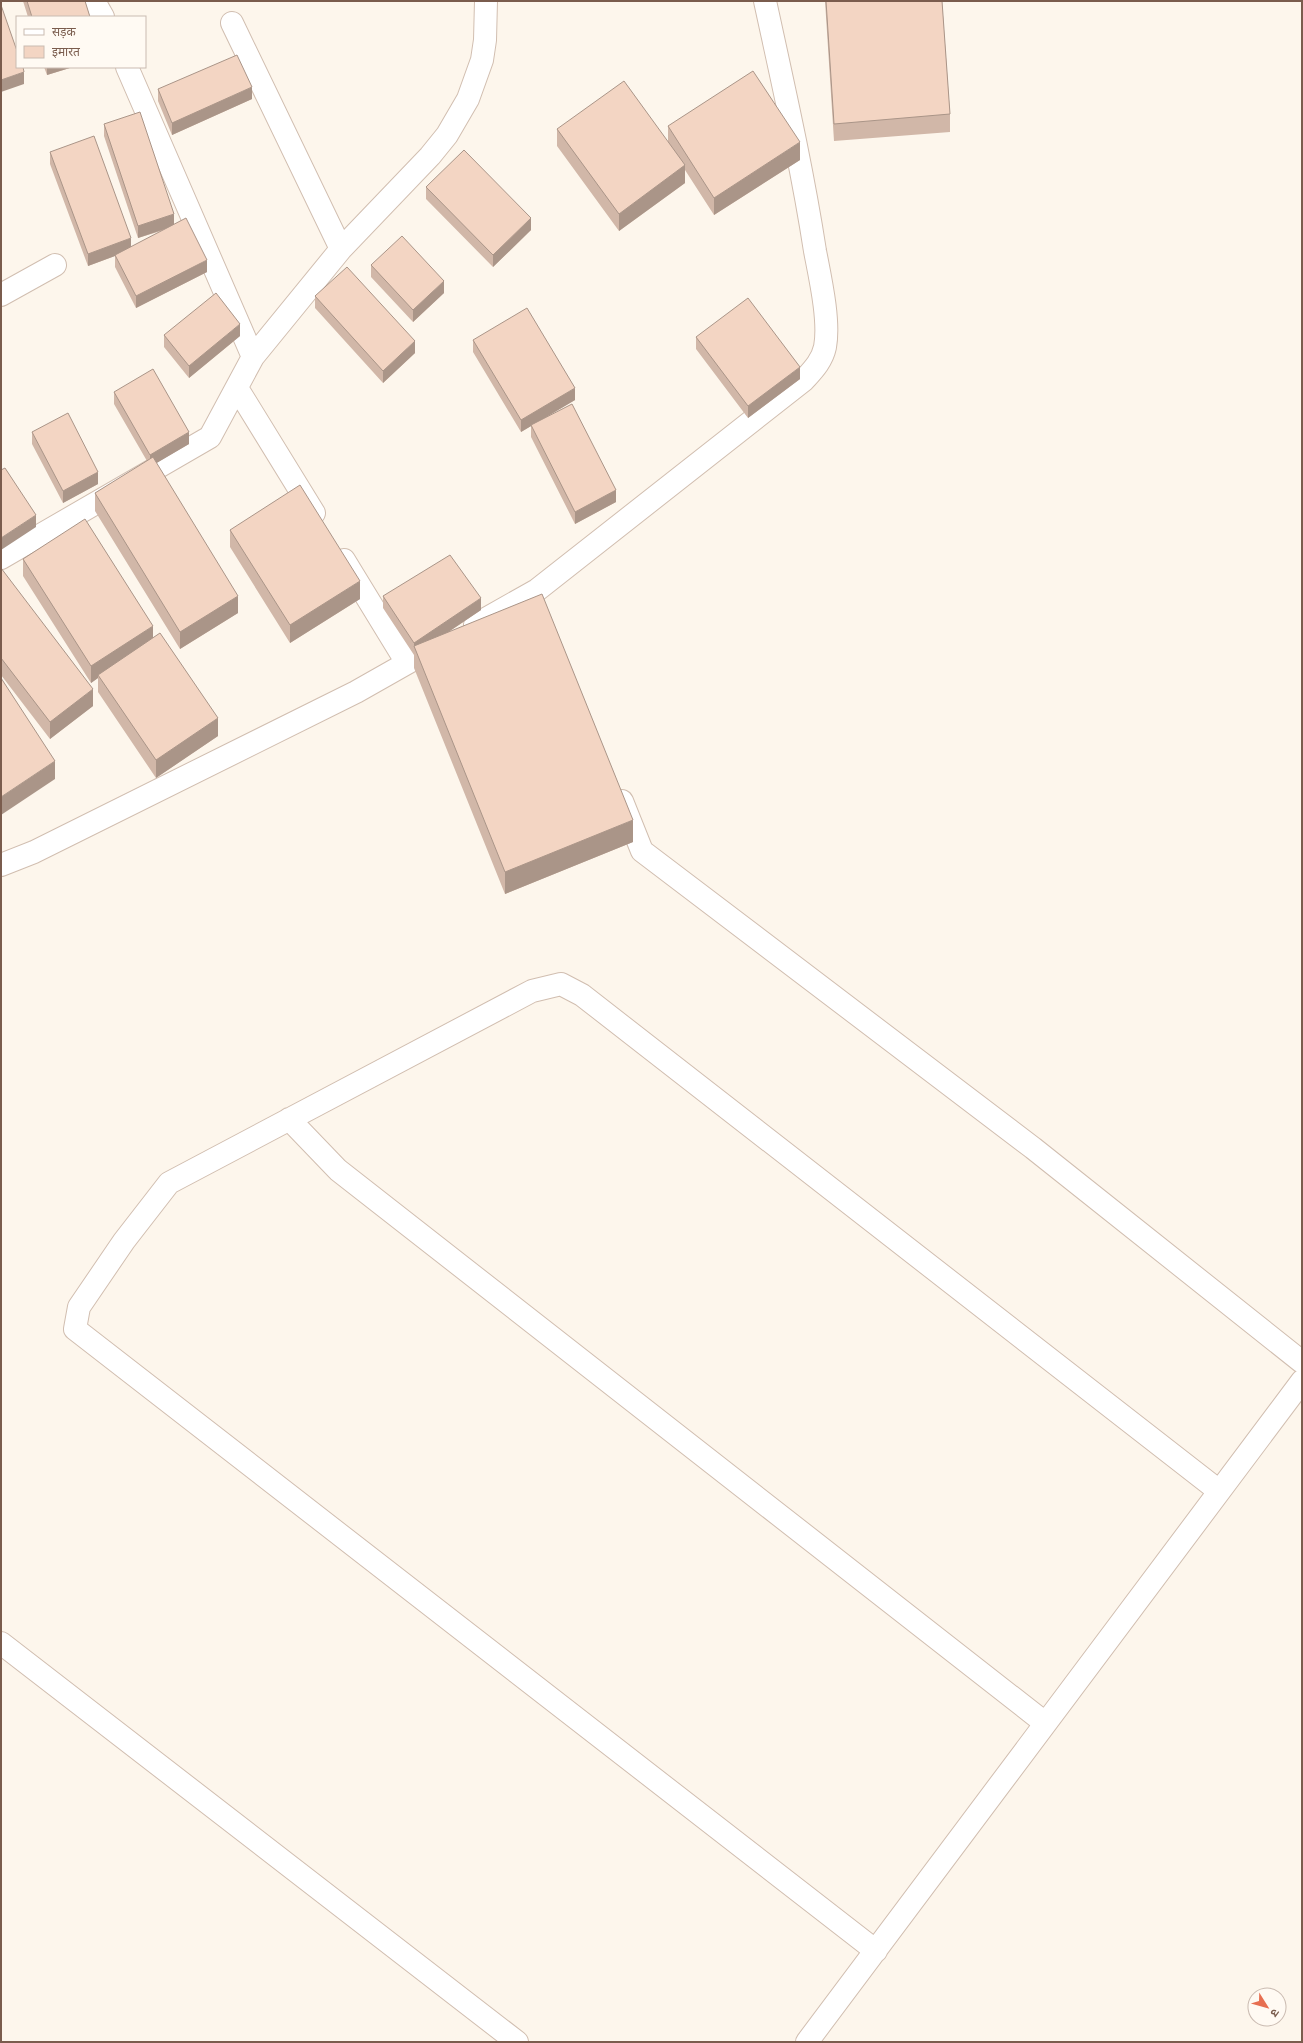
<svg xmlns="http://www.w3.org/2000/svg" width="1303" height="2043" font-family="Arial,'Noto Sans Devanagari',sans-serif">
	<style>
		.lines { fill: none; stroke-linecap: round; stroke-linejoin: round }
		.minor-casing { stroke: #d1beb0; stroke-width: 24 }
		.minor { stroke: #fff; stroke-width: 22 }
		.wall { fill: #d1b7a8 }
		.shaded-wall { fill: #aa9588 }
		.building { fill: #f3d5c3; stroke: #aa9588 }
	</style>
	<rect width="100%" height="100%" fill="#fdf6ec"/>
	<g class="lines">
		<defs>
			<path id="minor" d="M94 1 103 17
				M232 23 341 249
				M127 67 253 357
				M1 295 55 265
				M237 388 314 513
				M1 558 210 437 253 357 341 249 430 156 447 135 468 99 482 60 485 40 486 1
				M344 560 407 663
				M475 625 537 590 804 380C813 370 822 361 825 347 830 321 820 277 815 251 802 167 783 84 765 1
				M622 801 642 851 1033 1148 1302 1362
				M1 865 34 852 356 692 439 645
				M289 1119 338 1170 1045 1723
				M1 1643 517 2042
				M876 1951 75 1329 79 1307 124 1241 169 1183 532 991 561 984 582 995 1219 1491
				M807 2042 1302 1381"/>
		</defs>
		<use href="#minor" class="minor-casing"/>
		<use href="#minor" class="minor"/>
	</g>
	<path class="wall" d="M23 1H85L90 17H28Z
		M825 1H942L950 114V132L834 141Z
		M44 67H73L47 75Z
		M158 89 252 99 172 135 158 101Z
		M104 124 174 224 207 272 136 308 115 267V256L88 266 50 164V152L131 247 164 230 138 238 104 136Z
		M668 126 800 160 714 215 685 170V183L619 231 557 146V129L668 142Z
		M426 187 531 230 493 267 426 199Z
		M371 265 444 293 413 322 371 277Z
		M315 296 415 353 383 383 315 308Z
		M164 335 240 336 189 378 164 347Z
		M696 337 800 379 748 418 696 349Z
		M473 340 575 400 543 419 616 502 575 524 531 437V426L521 432 473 352Z
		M114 392 189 444 156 463 238 613 180 649 95 511V493L147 461 114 404Z
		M32 432 98 484 63 503 32 444Z
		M230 530 360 599 290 643 230 547Z
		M23 559 153 637 218 736 156 778 98 692V678L91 683 23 576Z
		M1 568 93 706 50 739 1 675Z
		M383 596 481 610 450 631 633 842 505 894 414 668V655L383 608Z"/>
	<path class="shaded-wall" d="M47 67H73L47 75Z
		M24 72V84L1 92V80Z
		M252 87V99L172 135V123Z
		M800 142V160L714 215V198Z
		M685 165V183L619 231V214Z
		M174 214V226L138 238V226Z
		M531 218V230L493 267V255Z
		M131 238V250L88 266V254Z
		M207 260V272L136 308V296Z
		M444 281V293L413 322V310Z
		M240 324V336L189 378V366Z
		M415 341V353L383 383V371Z
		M800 367V379L748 418V406Z
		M575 388V400L521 432V420Z
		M189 432V444L150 467V455Z
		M98 472V484L63 503V491Z
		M616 490V502L575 524V512Z
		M36 515V527L1 550V538Z
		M360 581V599L290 643V625Z
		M238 596V613L180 649V632Z
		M481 598V610L417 653 414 646V655V643Z
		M153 626V643L98 675V678L91 683V666Z
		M93 689V706L50 739V722Z
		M218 718V736L156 778V760Z
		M55 761V779L1 815V797Z
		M633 820V842L505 894V872Z"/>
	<path class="building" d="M27 1H85L90 17H32Z
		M826 1H942L950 114 834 124Z
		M1 5 17 51V67H23L24 72 1 80Z
		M237 55 252 87 172 123 158 89Z
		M753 71 800 142 714 198 668 126Z
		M624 81 685 165 619 214 557 129Z
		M140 112 174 214 138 226 104 124Z
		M94 136 131 238 88 254 50 152Z
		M464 150 531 218 493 255 426 187Z
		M186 218 207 260 136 296 115 255Z
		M402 236 444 281 413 310 371 265Z
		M347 267 415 341 383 371 315 296Z
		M216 293 240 324 189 366 164 335Z
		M748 298 800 367 748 406 696 337Z
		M527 308 575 388 521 420 473 340Z
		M153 369 189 432 150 455 114 392Z
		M572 404 616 490 575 512 531 425Z
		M68 413 98 472 63 491 32 432Z
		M153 457 238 596 180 632 95 493Z
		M5 468 36 515 1 538V470Z
		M300 485 360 581 290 625 230 530Z
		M85 519 153 626 91 666 23 559Z
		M450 555 481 598 414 643 383 596Z
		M1 568 93 689 50 722 1 658Z
		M542 594 633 820 505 872 414 646Z
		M160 633 218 718 156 760 98 675Z
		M1 678 55 761 1 797Z"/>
	<rect width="1303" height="2043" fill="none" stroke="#7a5c4d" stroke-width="4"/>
	<rect x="16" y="16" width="130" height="52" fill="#fffaf3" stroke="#cabbb1"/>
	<rect x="24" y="29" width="20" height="6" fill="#ffffff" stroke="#cabbb1"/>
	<text x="52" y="36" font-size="12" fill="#7a5c4d">सड़क</text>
	<rect x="24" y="46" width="20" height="12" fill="#f3d5c3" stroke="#cabbb1"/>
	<text x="52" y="56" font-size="12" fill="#7a5c4d">इमारत</text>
	<g transform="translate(1267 2007) rotate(127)"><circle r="19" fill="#fffaf3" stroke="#cabbb1"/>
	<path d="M0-3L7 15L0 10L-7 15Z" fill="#e76f51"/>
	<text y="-6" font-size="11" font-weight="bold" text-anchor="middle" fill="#7a5c4d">उ</text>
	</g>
</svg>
